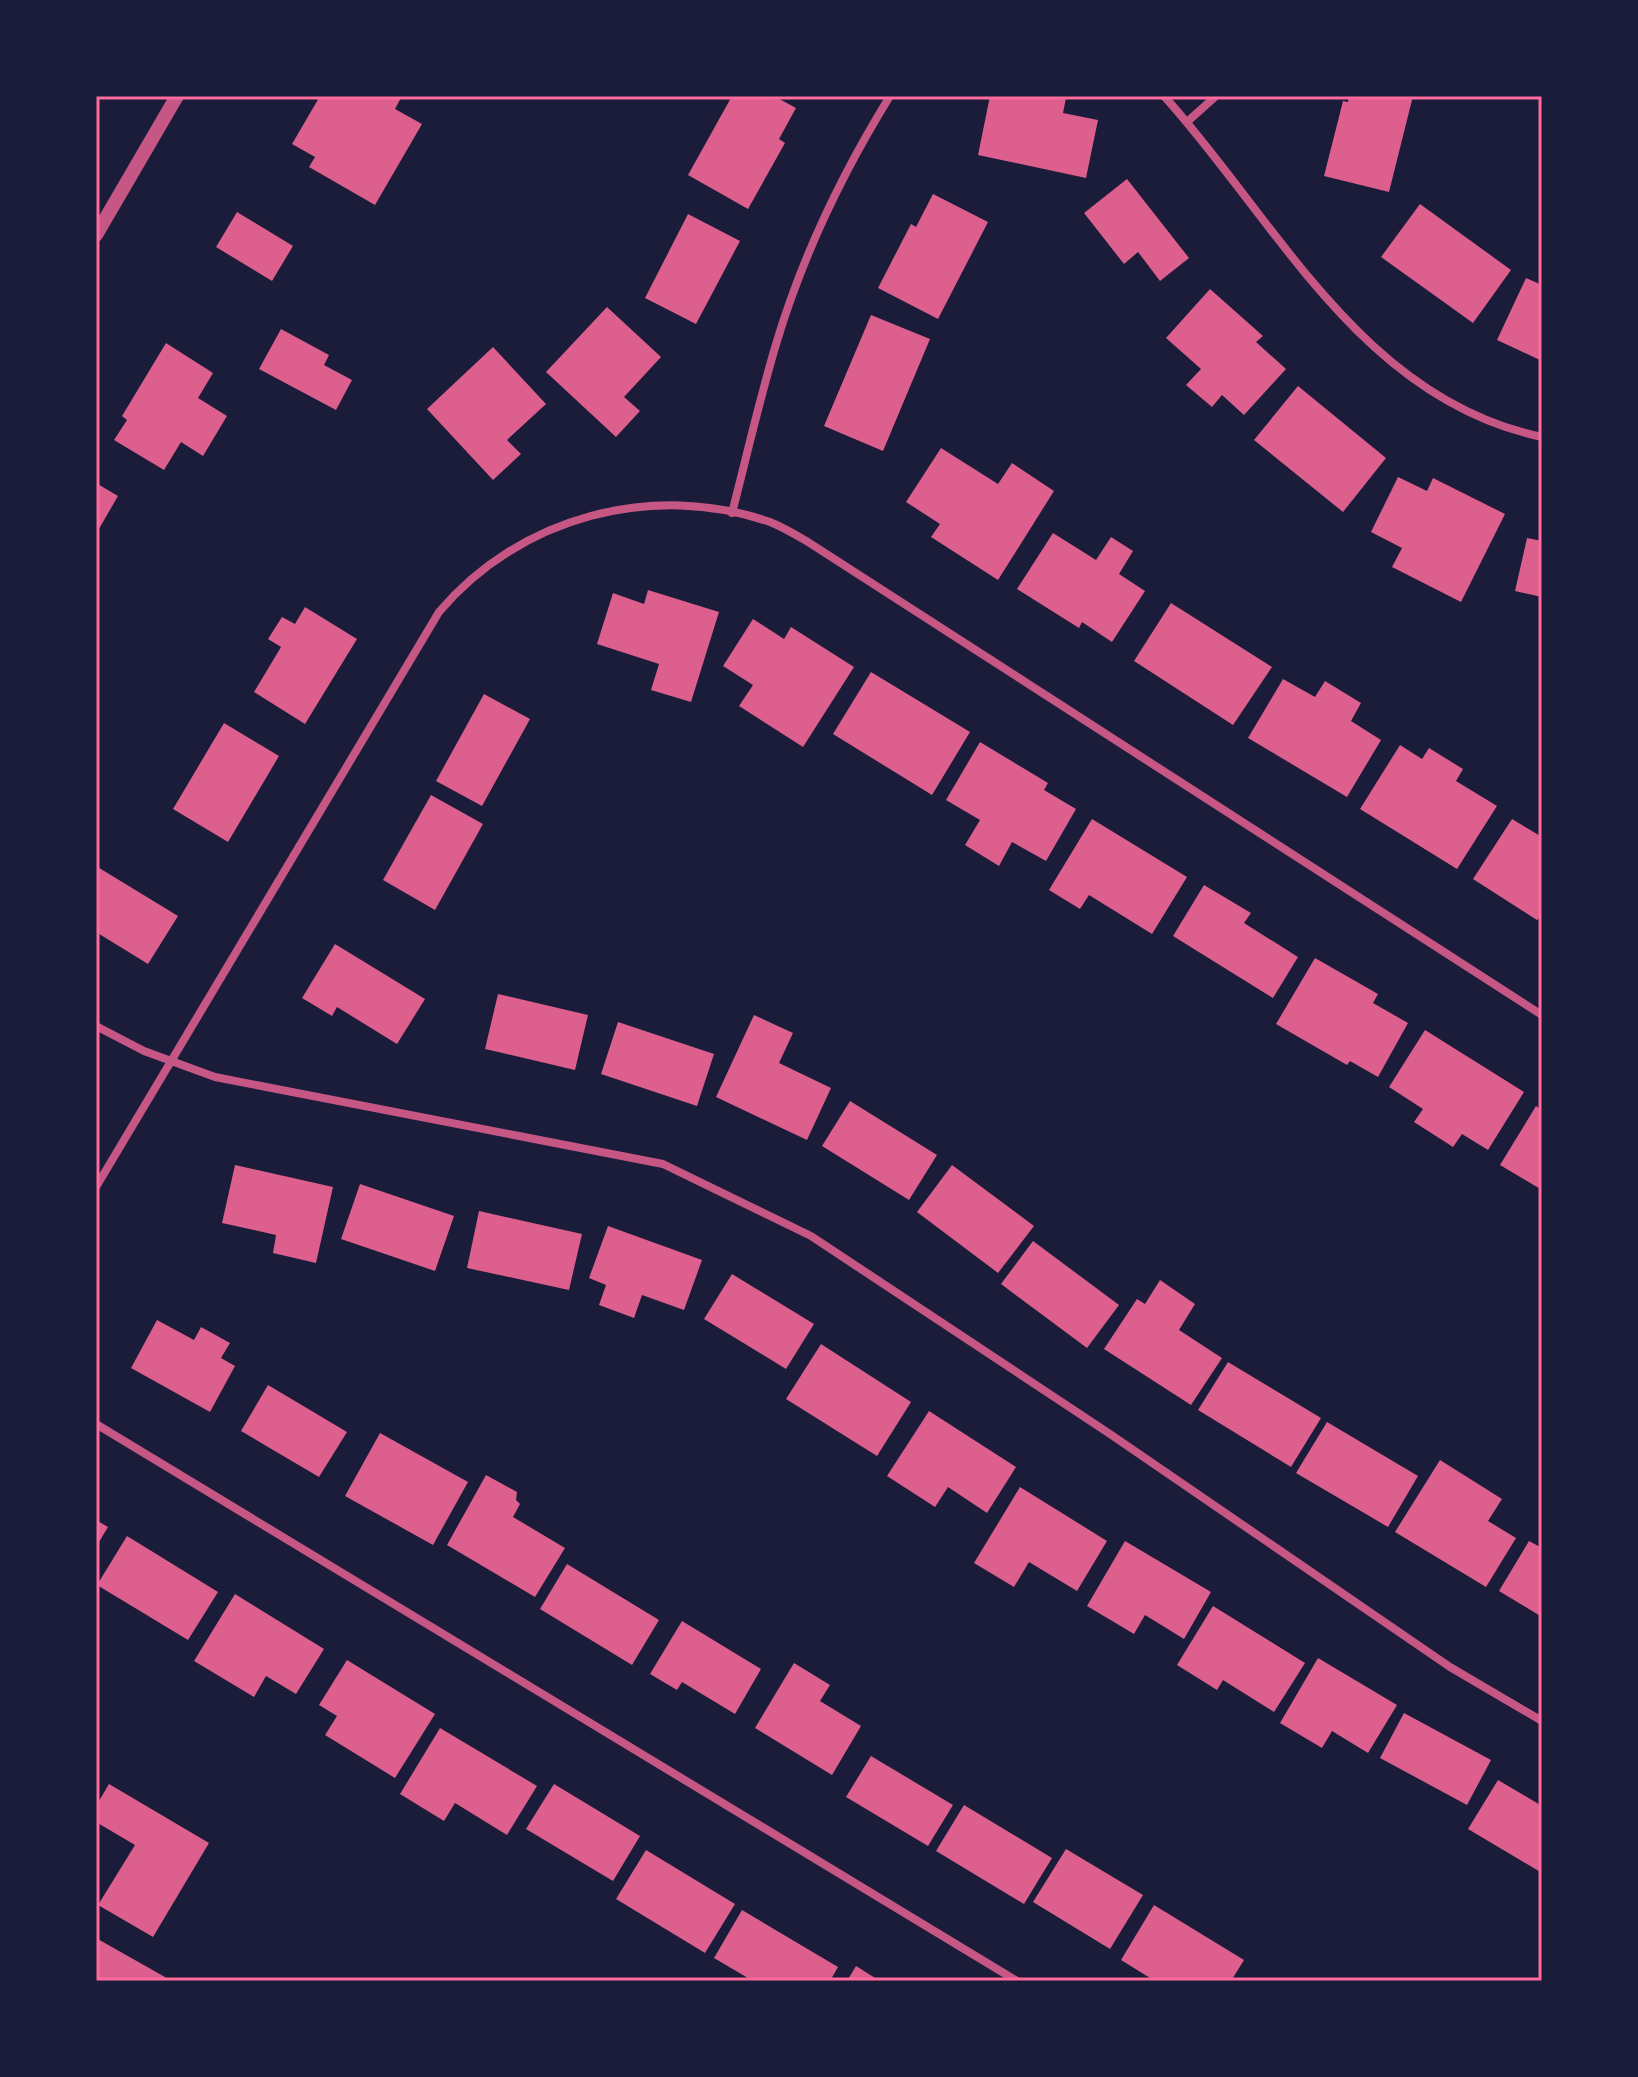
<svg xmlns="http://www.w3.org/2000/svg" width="1638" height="2077" font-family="'Fira Sans',sans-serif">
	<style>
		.building { fill: #dd5f8e }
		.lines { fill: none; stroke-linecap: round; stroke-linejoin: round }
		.minor { stroke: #c65784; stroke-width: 8 }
		.tertiary { stroke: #c65784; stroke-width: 14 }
		.neatline { fill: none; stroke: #ff6b9d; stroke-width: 3 }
	</style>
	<rect width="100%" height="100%" fill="#1b1b3a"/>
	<path class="building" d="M320 96H402L395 109 422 124 375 205 309 167 315 157 292 144Z
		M732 96H774L796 108 779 139 785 143 748 209 688 175Z
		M990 96 1066 98 1063 113 1098 120 1086 178 978 155Z
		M1349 96H1413L1389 192 1324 176 1343 101 1348 102Z
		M1127 179 1189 258 1160 281 1138 252 1124 264 1084 213Z
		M933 194 988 222 938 319 878 288 911 224 916 227Z
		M1420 204 1511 270 1473 323 1381 257Z
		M237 212 293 246 272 281 216 247Z
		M688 214 740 241 696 324 645 298Z
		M1526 278 1542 285V361L1497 340Z
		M1210 289 1263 336 1256 342 1286 369 1244 415 1222 395 1212 407 1186 385 1201 369 1166 338Z
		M607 307 661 357 624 397 640 411 616 437 546 372Z
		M871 315 930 339 883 451 824 426Z
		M281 329 329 355 324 365 352 380 336 410 259 369Z
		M166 343 213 373 198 398 227 416 203 456 181 442 164 470 114 440 127 420 122 416Z
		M493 347 546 404 507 440 521 454 493 480 427 409Z
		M1298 386 1386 458 1343 512 1254 440Z
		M941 448 998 484 1012 463 1054 491 998 580 931 537 940 524 906 502Z
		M1398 477 1427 491 1433 478 1505 514 1461 602 1392 567 1402 548 1371 532Z
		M96 483 118 496 96 534Z
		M1053 533 1096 560 1111 537 1133 551 1119 574 1145 591 1112 642 1082 622 1079 628 1017 589Z
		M1527 538 1542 541V597L1515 591Z
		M648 590 719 612 691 702 651 690 659 664 597 644 613 593 644 604Z
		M1171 603 1272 667 1233 725 1134 661Z
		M305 607 357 639 305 724 254 692 281 647 268 639 282 617 295 624Z
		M753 619 784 639 791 627 854 667 803 747 739 706 753 685 723 666Z
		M871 672 970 732 932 795 833 734Z
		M1283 679 1315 697 1325 681 1361 703 1351 721 1381 740 1347 797 1248 738Z
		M484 694 530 719 482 806 436 781Z
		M224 723 279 756 228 842 173 809Z
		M980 742 1048 783 1044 790 1076 809 1046 861 1012 842 999 866 965 845 980 820 946 800Z
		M1400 745 1422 759 1429 748 1463 769 1456 781 1497 806 1457 869 1360 809Z
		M431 795 483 824 435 910 383 880Z
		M1092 819 1187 877 1152 934 1089 895 1080 909 1049 890Z
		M1512 819 1542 837V916L1537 920 1473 879Z
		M96 866 178 916 148 964 96 932Z
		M1204 885 1251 913 1244 923 1298 957 1273 998 1173 936Z
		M335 944 425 999 397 1044 337 1007 332 1016 302 998Z
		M1315 958 1378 994 1373 1003 1408 1023 1378 1077 1350 1061 1347 1065 1276 1024Z
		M498 994 588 1015 575 1070 485 1049Z
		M754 1015 793 1033 779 1063 831 1088 807 1140 716 1097Z
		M618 1022 714 1054 697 1106 601 1074Z
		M1425 1030 1524 1092 1488 1150 1462 1134 1453 1147 1414 1122 1423 1109 1389 1087Z
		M850 1101 937 1155 909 1200 822 1146Z
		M1536 1106 1542 1110V1190L1500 1165Z
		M235 1165 333 1187 316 1263 273 1253 276 1235 222 1223Z
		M952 1165 1034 1226 998 1273 917 1212Z
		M360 1184 454 1216 435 1271 341 1239Z
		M479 1211 582 1234 569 1290 467 1268Z
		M608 1226 702 1260 684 1310 642 1295 634 1318 599 1305 606 1285 589 1278Z
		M1033 1241 1119 1305 1087 1348 1001 1284Z
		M732 1274 814 1324 786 1369 704 1319Z
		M1160 1280 1195 1304 1179 1330 1222 1358 1191 1405 1104 1349 1137 1299 1145 1304Z
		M157 1320 194 1340 201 1327 230 1343 221 1358 235 1366 210 1412 131 1368Z
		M821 1344 911 1402 877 1456 786 1399Z
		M1228 1362 1321 1418 1291 1467 1198 1410Z
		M268 1385 347 1432 319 1477 241 1431Z
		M929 1411 1016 1467 987 1513 948 1487 935 1507 887 1476Z
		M1327 1422 1418 1476 1388 1527 1296 1473Z
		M380 1433 468 1482 433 1545 345 1496Z
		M1440 1460 1502 1499 1488 1521 1516 1538 1486 1587 1395 1532Z
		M486 1475 517 1492 516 1500 520 1504 513 1517 565 1548 535 1597 447 1545Z
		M1020 1487 1107 1541 1077 1591 1029 1562 1014 1587 974 1563Z
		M96 1520 108 1527 96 1547Z
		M127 1536 218 1592 188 1640 97 1585Z
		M1125 1541 1211 1592 1184 1639 1145 1615 1134 1634 1087 1606Z
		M1529 1541 1542 1548V1617L1499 1591Z
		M567 1564 659 1620 632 1665 540 1609Z
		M235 1594 324 1649 296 1694 266 1676 254 1697 194 1661Z
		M1213 1606 1305 1663 1274 1712 1223 1680 1217 1690 1177 1665Z
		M682 1621 761 1669 735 1714 682 1682 677 1690 650 1674Z
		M1318 1658 1397 1705 1368 1753 1332 1731 1322 1748 1280 1723Z
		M347 1660 435 1714 395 1778 325 1735 337 1716 319 1705Z
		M794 1663 830 1685 820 1701 861 1726 832 1775 755 1728Z
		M1404 1713 1491 1760 1467 1805 1380 1758Z
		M440 1728 537 1786 507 1835 455 1803 444 1821 400 1794Z
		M871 1756 953 1805 928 1846 846 1797Z
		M1498 1780 1542 1806V1873L1468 1829Z
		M109 1784 209 1843 153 1937 98 1905 135 1845 96 1822V1806Z
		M554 1784 640 1836 613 1881 526 1829Z
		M964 1805 1052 1858 1024 1904 936 1851Z
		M1066 1849 1143 1895 1110 1949 1033 1902Z
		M646 1850 735 1904 705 1953 616 1899Z
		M1154 1905 1244 1960 1231 1981H1155L1121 1960Z
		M742 1910 838 1967 830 1981H753L714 1958Z
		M96 1938 172 1981H96Z
		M856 1966 880 1981H847Z"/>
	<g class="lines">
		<path class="minor" d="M1164 96C1277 221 1361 399 1542 437
			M1187 122 1216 96
			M732 513C747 455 760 397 777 341 803 255 843 172 890 96
			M96 1026 144 1051 215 1077 663 1164 811 1236 1110 1434 1450 1667 1542 1721
			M96 1187 439 612C519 517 653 481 770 522 783 527 796 535 808 542L1542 1015
			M96 1424 1017 1981"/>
		<path class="tertiary" d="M96 235 177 96"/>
	</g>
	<rect width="1638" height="2077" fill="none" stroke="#1b1b3a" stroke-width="196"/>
	<rect x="98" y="98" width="1442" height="1881" class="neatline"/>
</svg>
